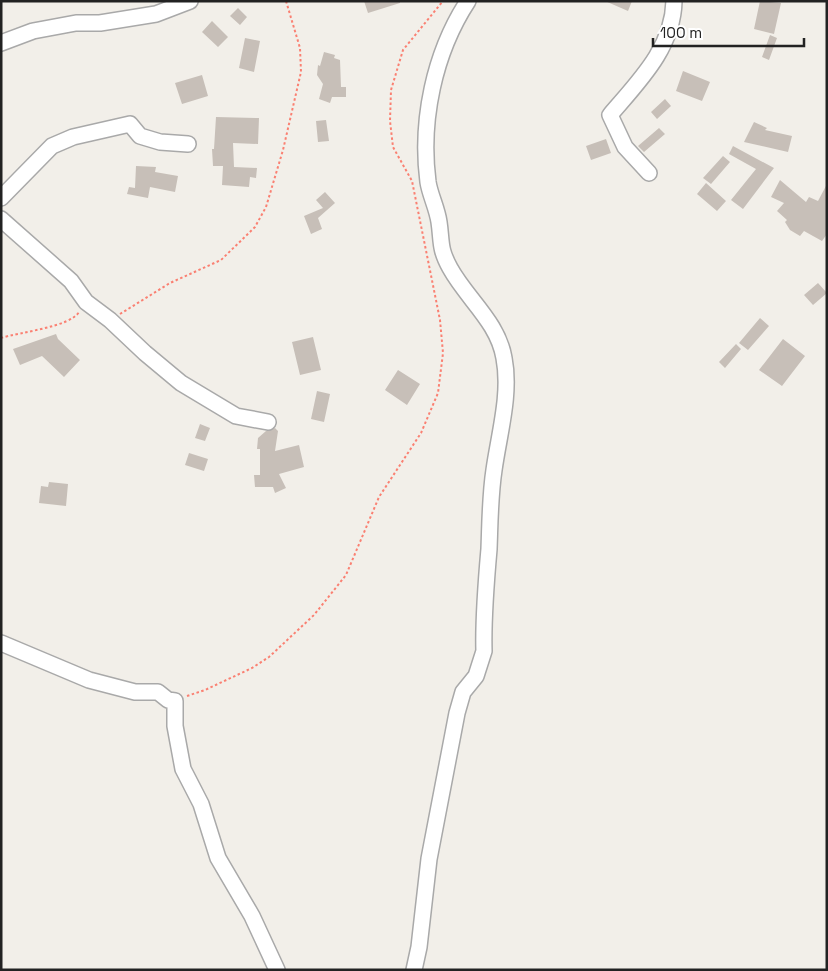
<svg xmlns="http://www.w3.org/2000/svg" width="828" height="971" font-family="'Space Grotesk',sans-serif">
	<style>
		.building { fill: #c7bfb8 }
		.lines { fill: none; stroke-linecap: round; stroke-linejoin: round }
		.minor-casing { stroke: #a9a9a9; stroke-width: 18 }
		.path { stroke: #fa8072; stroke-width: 2; stroke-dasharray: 2.5 2.5; stroke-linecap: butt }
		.minor { stroke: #fff; stroke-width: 15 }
	</style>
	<rect width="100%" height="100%" fill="#f2efe9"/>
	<path class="building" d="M364 1H400V3L368 13Z
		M605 1H632L628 11Z
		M760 1 781 3 774 34 754 29Z
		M238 8 247 17 240 25 230 16Z
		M212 21 228 37 218 47 202 32Z
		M770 35 777 38 769 60 762 57Z
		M245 38 260 41 254 72 239 68Z
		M324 52 335 55 334 58 340 60 341 87H346V97H332L330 103 319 99 323 84 317 75 318 65 320 66Z
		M683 71 710 82 702 101 676 91Z
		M202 75 208 96 182 104 175 83Z
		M665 99 671 106 657 119 651 112Z
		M216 117 259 118 258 144 233 143 234 167 257 168 256 178 250 177 249 187 222 185 223 166H213L212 149H214Z
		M326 120 329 141 318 142 316 121Z
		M754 122 767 128 765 130 792 136 788 152 744 142Z
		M659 128 665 134 644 152 638 146Z
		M606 139 611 153 591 160 586 146Z
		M733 146 774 168 743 209 731 200 756 169 729 154Z
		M723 156 730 162 711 184 703 178Z
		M136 166 156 167 155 172 178 176 175 192 150 187 148 198 127 194 129 187 135 188Z
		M780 180 806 202 809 197 818 201 827 184V234L822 241 804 231 800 236 790 230 785 222 787 220 777 211 784 203 771 197Z
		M706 183 726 201 717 211 697 194Z
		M325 192 335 203 318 218 322 229 311 234 304 216 323 208 316 200Z
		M818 283 827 293 813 305 804 295Z
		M760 318 769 326 748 350 739 343Z
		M56 334 58 339 80 360 64 377 42 356 20 365 13 349Z
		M313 337 321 370 300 375 292 342Z
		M783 339 805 356 782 386 759 370Z
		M736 344 741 349 725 368 719 362Z
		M398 370 420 384 407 405 385 390Z
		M317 391 330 394 324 422 311 419Z
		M200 424 210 428 205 441 195 438Z
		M275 428 278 431 275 451 299 445 304 467 279 474 286 488 275 493 273 487H255L254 475H260V449H257L258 438 266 431Z
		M189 453 208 459 204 471 185 465Z
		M49 482 68 484 66 506 39 503 41 486 48 487Z"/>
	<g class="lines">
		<defs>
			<path id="minor" d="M1 43 33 31 76 23H100L156 14 190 1
				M649 173 625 147 610 115C639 81 673 48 674 1
				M1 198 52 146 73 137 130 124 140 136 160 142 188 144
				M1 219 71 281 86 302 110 320 145 353 181 383 236 416 268 422
				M1 643 89 680 135 692H158L168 700 175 701V726L183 769 201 804 218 858 252 916 277 970
				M414 970 419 947 429 859 457 713 463 692 476 676 484 651C483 617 486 583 489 549 490 523 490 496 494 470 499 434 511 394 504 358 498 322 467 299 450 268 439 248 442 242 439 222 437 208 430 195 428 182 420 121 434 53 468 1"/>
		</defs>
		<use href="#minor" class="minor-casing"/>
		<path class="path" d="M120 314 170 283 221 260 255 227 266 207 283 150 301 72 300 48 286 1
			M1 338C20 332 70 327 79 312
			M187 696 205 690 252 668 269 657 314 615 346 575 379 497 421 433 438 393 443 353 440 320 412 181 393 147 390 121 391 90 403 50 443 1"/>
		<use href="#minor" class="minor"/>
	</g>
	<rect width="828" height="971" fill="none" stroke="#222222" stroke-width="5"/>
	<path d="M653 38v8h151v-8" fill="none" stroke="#222222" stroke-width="2.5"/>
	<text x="660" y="38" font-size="15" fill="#222222" stroke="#ffffff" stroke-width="4" paint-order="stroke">100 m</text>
</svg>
